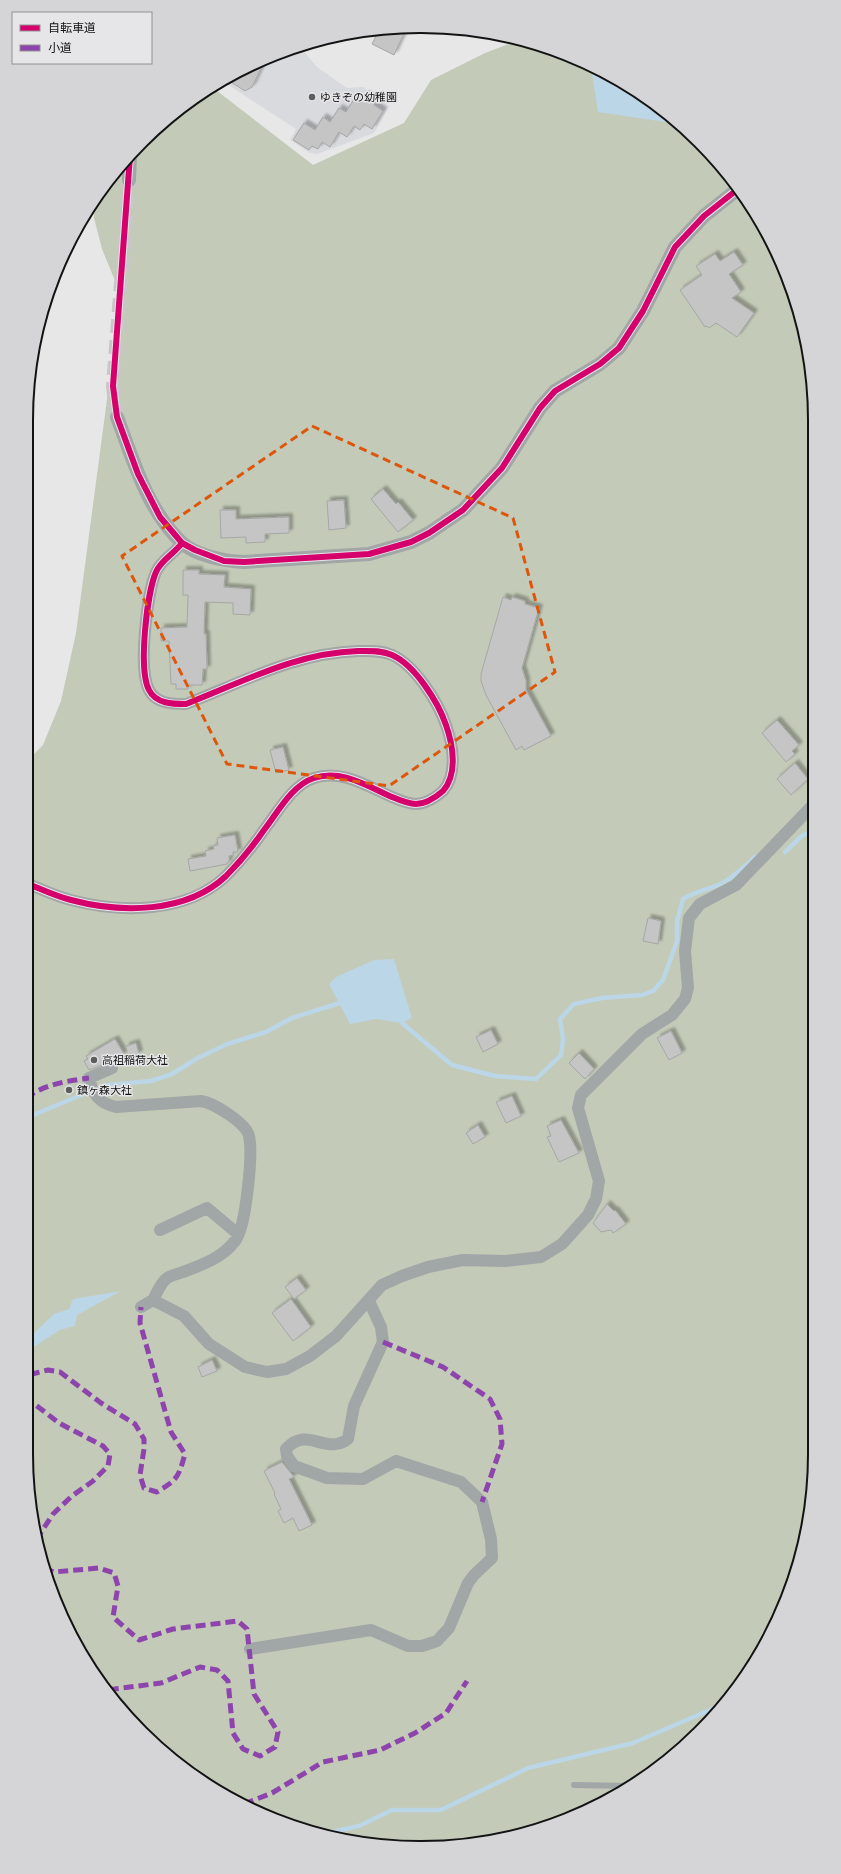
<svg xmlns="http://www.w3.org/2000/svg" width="841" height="1874" font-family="'Source Sans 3','Noto Sans JP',sans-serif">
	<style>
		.built { fill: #d8dade }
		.forest { fill: #c3cab7 }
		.water { fill: #bbd6e6 }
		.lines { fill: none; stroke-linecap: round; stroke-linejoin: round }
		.stream { stroke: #bbd6e6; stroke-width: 4.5 }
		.building { fill: #c5c5c5; stroke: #a6a6a6; filter: url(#shadow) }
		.tertiary-tunnel { stroke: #c7c7c7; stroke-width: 14; stroke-dasharray: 14 7; stroke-linecap: butt }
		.path { stroke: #a6aaab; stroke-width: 2.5; stroke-dasharray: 2 3; stroke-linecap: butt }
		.service { stroke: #a1a6a7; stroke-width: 6 }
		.minor { stroke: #a1a6a7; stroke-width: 12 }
		.tertiary { stroke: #a1a6a7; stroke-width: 14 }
		.quiet { stroke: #8e44ad; stroke-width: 5; stroke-dasharray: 10 5; stroke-linecap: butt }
		.cycleway-casing { stroke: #e6e6e8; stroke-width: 8 }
		.cycleway { stroke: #d6006c; stroke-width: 6 }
		.marked { fill: none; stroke: #dd560c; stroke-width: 3; stroke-dasharray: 8 5; stroke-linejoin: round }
		.poi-dot { fill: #5d5d5e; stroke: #e6e6e8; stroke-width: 1.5 }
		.labels { text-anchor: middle; stroke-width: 3; stroke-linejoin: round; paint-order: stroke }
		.poi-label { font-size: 11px; fill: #131314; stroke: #e6e6e8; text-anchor: start }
		.rim { fill: none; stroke: #131314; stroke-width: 2 }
	</style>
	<defs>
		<filter id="shadow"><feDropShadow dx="3.5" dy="-3.5" stdDeviation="1" flood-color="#0004"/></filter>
	</defs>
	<rect width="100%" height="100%" fill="#e7e7e7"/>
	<path class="built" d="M300 47 317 67 347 88 363 87 389 106 374 133 317 154 310 153 290 140 296 129 222 81 269 56Z"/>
	<path class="forest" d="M519 40 571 56 660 107 733 180 785 269 812 369 815 1454 807 1530 785 1604 749 1672 717 1714 661 1766 618 1795 548 1827 497 1840 420 1848 344 1840 293 1827 223 1795 161 1750 124 1713 79 1651 47 1581 34 1530 26 1454V762L43 745 61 701 76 633 119 309 118 288 102 249 94 218V200L141 142 201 93 212 87 313 165 404 123 431 80 485 53Z"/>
	<path class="water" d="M591 67 660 107 675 122 672 123 598 112Z
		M394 959 412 1018 402 1023 376 1019 350 1024 329 984 336 977 374 960Z
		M121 1291 77 1315 75 1326 60 1330 35 1346 26 1350V1342L29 1338 54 1314 69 1309 73 1299Z"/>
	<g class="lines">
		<path class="stream" d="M785 852 803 835 813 831
			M402 1023 452 1065 495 1076 536 1079 561 1055 563 1039 560 1019 574 1004 602 998 642 995 653 991 663 980 677 941V922L683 899C695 892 706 890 718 885 732 879 744 867 755 857
			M94 1090 107 1085 151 1081 172 1074 196 1059 227 1044 266 1032 292 1018 340 1003
			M26 1118 91 1091
			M326 1836 332 1832 359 1826 392 1810H441L528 1768 633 1743 724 1704"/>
	</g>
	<path class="building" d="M407 27 394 55 372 44 379 30Z
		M266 58 252 87 245 91 226 79Z
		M366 94 377 101 374 105 383 111 372 129 364 124 360 130 354 126 347 137 339 132 330 147 322 142 318 149 312 146 309 150 293 140 304 123 315 130 323 117 330 122 339 108 346 112 354 99 360 103Z
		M734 252 743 265 729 274 741 292 732 298 754 313 737 337 716 323 709 328 707 326 705 327 680 290 702 275 696 266 715 254 720 261Z
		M383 489 396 504 398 502 413 520 398 532 371 499Z
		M344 500 346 528 329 530 327 501Z
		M220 510H236V519L289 517V533L265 534V542L246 543V537L221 538Z
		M183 570H199V574L225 575 224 587 251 589 250 615 233 614V603L205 602 204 634H206L207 669H203L202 685H189L188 689H176V684H171L169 641H161V628L187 627 188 595H183Z
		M503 597 511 600 512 597 525 601V604L539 608 522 668 526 681V690L551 736 524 750 522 746 516 750 486 695 481 681V674Z
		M777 720 799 745 792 751 795 754 786 762 762 733Z
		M283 747 289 770 276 773 270 750Z
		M795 763 808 779 791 795 777 779Z
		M235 835 238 852H233V855L229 856V861L227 864 190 871 188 859 206 856 205 851 214 849 213 846 218 845 217 838Z
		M648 918 661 921 658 944 643 941Z
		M491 1030 498 1044 483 1052 476 1037Z
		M671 1031 682 1053 669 1060 657 1038Z
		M115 1039 124 1054 112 1061 89 1070 84 1061 88 1059 86 1056Z
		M136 1043 139 1054 128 1057 126 1046Z
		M579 1053 594 1069 585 1079 569 1063Z
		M512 1096 521 1116 506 1123 496 1102Z
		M561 1120 579 1153 559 1162 547 1137 551 1136 547 1126Z
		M478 1125 485 1137 473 1144 466 1133Z
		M607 1204 614 1211 615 1210 626 1224 613 1233 611 1230 601 1232 593 1223Z
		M297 1278 306 1290 294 1299 285 1287Z
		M291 1299 311 1327 293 1341 272 1313Z
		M212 1360 217 1371 202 1377 198 1367Z
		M282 1462 294 1477 289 1479 312 1525 299 1531 293 1518 284 1523 278 1511 281 1509 274 1494 275 1493 264 1471Z"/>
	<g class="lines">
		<path class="tertiary-tunnel" d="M117 417 113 386 129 180"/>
		<path class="path" d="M71 1089 80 1087"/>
		<path class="service" d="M574 1785 631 1786"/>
		<path class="minor" d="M26 883C41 889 55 896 71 900 120 913 186 914 226 876 240 862 253 846 264 830 278 812 292 785 314 778 342 769 367 786 392 797 399 800 408 804 416 804 426 804 436 797 443 791 458 774 453 745 446 725 438 702 415 665 392 655 381 650 369 651 358 651 295 653 243 682 186 704 173 704 156 704 149 690 138 669 147 593 156 572 161 560 174 554 182 543
			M112 1068 89 1078C93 1095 99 1103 116 1107L201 1101C214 1103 246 1123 249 1136 253 1154 246 1228 235 1241 222 1258 202 1265 183 1272 178 1274 170 1275 166 1279 160 1284 157 1293 153 1300
			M160 1230 207 1208 238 1234
			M141 1307 153 1300 184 1316 209 1344 245 1367 267 1372 286 1369 310 1356 336 1336 382 1285 402 1276 428 1267 463 1260 505 1261 541 1257 562 1244 588 1215 596 1199 599 1181 578 1108 581 1095 642 1034 672 1015 685 999 688 988 685 951 689 918 700 904 736 885 813 805
			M26 1400 28 1399
			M250 1649 371 1630 408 1646H422L437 1641 449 1628 468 1583 474 1575 492 1558 491 1539 482 1502 461 1482 396 1461 363 1479 327 1478 294 1466 287 1456 286 1449C308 1425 325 1456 348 1439L354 1406 383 1342 381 1327 369 1301"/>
		<path class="tertiary" d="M129 180 130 156
			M117 417C133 460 147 509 181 542 196 556 224 561 244 562L369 554 411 542 429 533 463 510 502 468 540 408 555 391 600 364 619 348 643 311 675 247 704 216 738 189"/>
		<path class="quiet" d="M26 1098C45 1084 67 1081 89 1078
			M383 1342 443 1367 490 1399 500 1419 502 1444 482 1502
			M36 1540 53 1514 72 1496 93 1481 108 1466 110 1454 103 1446 59 1423 28 1399 26 1388 32 1374 48 1370 60 1372 101 1403 135 1424 144 1439V1449L140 1475 144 1488 157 1492C178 1479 178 1478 185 1454L171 1432 140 1323 141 1307
			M44 1568 54 1572 99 1568 114 1573 118 1586 113 1617 139 1640 173 1629 238 1621 247 1629 254 1694 278 1732 275 1747 260 1756 243 1749 233 1733 228 1681 217 1670 200 1667 161 1683 107 1690
			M244 1804 272 1793 323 1762 380 1750 415 1733 446 1713 467 1681"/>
		<defs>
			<path id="cycleway" d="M130 156 113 386 117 417 138 474 160 517 182 543 195 550 224 561 244 562 369 554 411 542 429 533 463 510 502 468 540 408 555 391 600 364 619 348 643 311 675 247 704 216 738 189
				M26 883C41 889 55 896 71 900 120 913 186 914 226 876 240 862 253 846 264 830 278 812 292 785 314 778 342 769 367 786 392 797 399 800 408 804 416 804 426 804 436 797 443 791 458 774 453 745 446 725 438 702 415 665 392 655 381 650 369 651 358 651 295 653 243 682 186 704 173 704 156 704 149 690 138 669 147 593 156 572 161 560 174 554 182 543"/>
		</defs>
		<use href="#cycleway" class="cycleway-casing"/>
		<use href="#cycleway" class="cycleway"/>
	</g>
	<path class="marked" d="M312 426 513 518 555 672 389 786 227 764 122 556Z"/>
	<g class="poi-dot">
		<circle cx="312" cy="97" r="4"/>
		<circle cx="94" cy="1060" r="4"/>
		<circle cx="69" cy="1090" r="4"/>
	</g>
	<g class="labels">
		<g class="poi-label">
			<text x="320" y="101">ゆきぞの幼稚園</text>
			<text x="102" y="1064">高祖稲荷大社</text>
			<text x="77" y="1094">鎮ヶ森大社</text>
		</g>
	</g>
	<path d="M0 0H841V1874H0ZM420 33H421A387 387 0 0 1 808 420V1454A387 387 0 0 1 421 1841H420A387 387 0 0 1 33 1454V420A387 387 0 0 1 420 33Z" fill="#d5d5d7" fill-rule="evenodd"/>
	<path class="rim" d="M420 33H421A387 387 0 0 1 808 420V1454A387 387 0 0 1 421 1841H420A387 387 0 0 1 33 1454V420A387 387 0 0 1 420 33Z"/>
	<rect x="12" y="12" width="140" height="52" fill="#e6e6e8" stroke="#929293"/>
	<rect x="20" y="25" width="20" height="6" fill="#d6006c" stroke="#929293"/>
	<text x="48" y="32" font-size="12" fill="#131314">自転車道</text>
	<rect x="20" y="45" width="20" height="6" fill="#8e44ad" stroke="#929293"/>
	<text x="48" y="52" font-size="12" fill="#131314">小道</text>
</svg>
